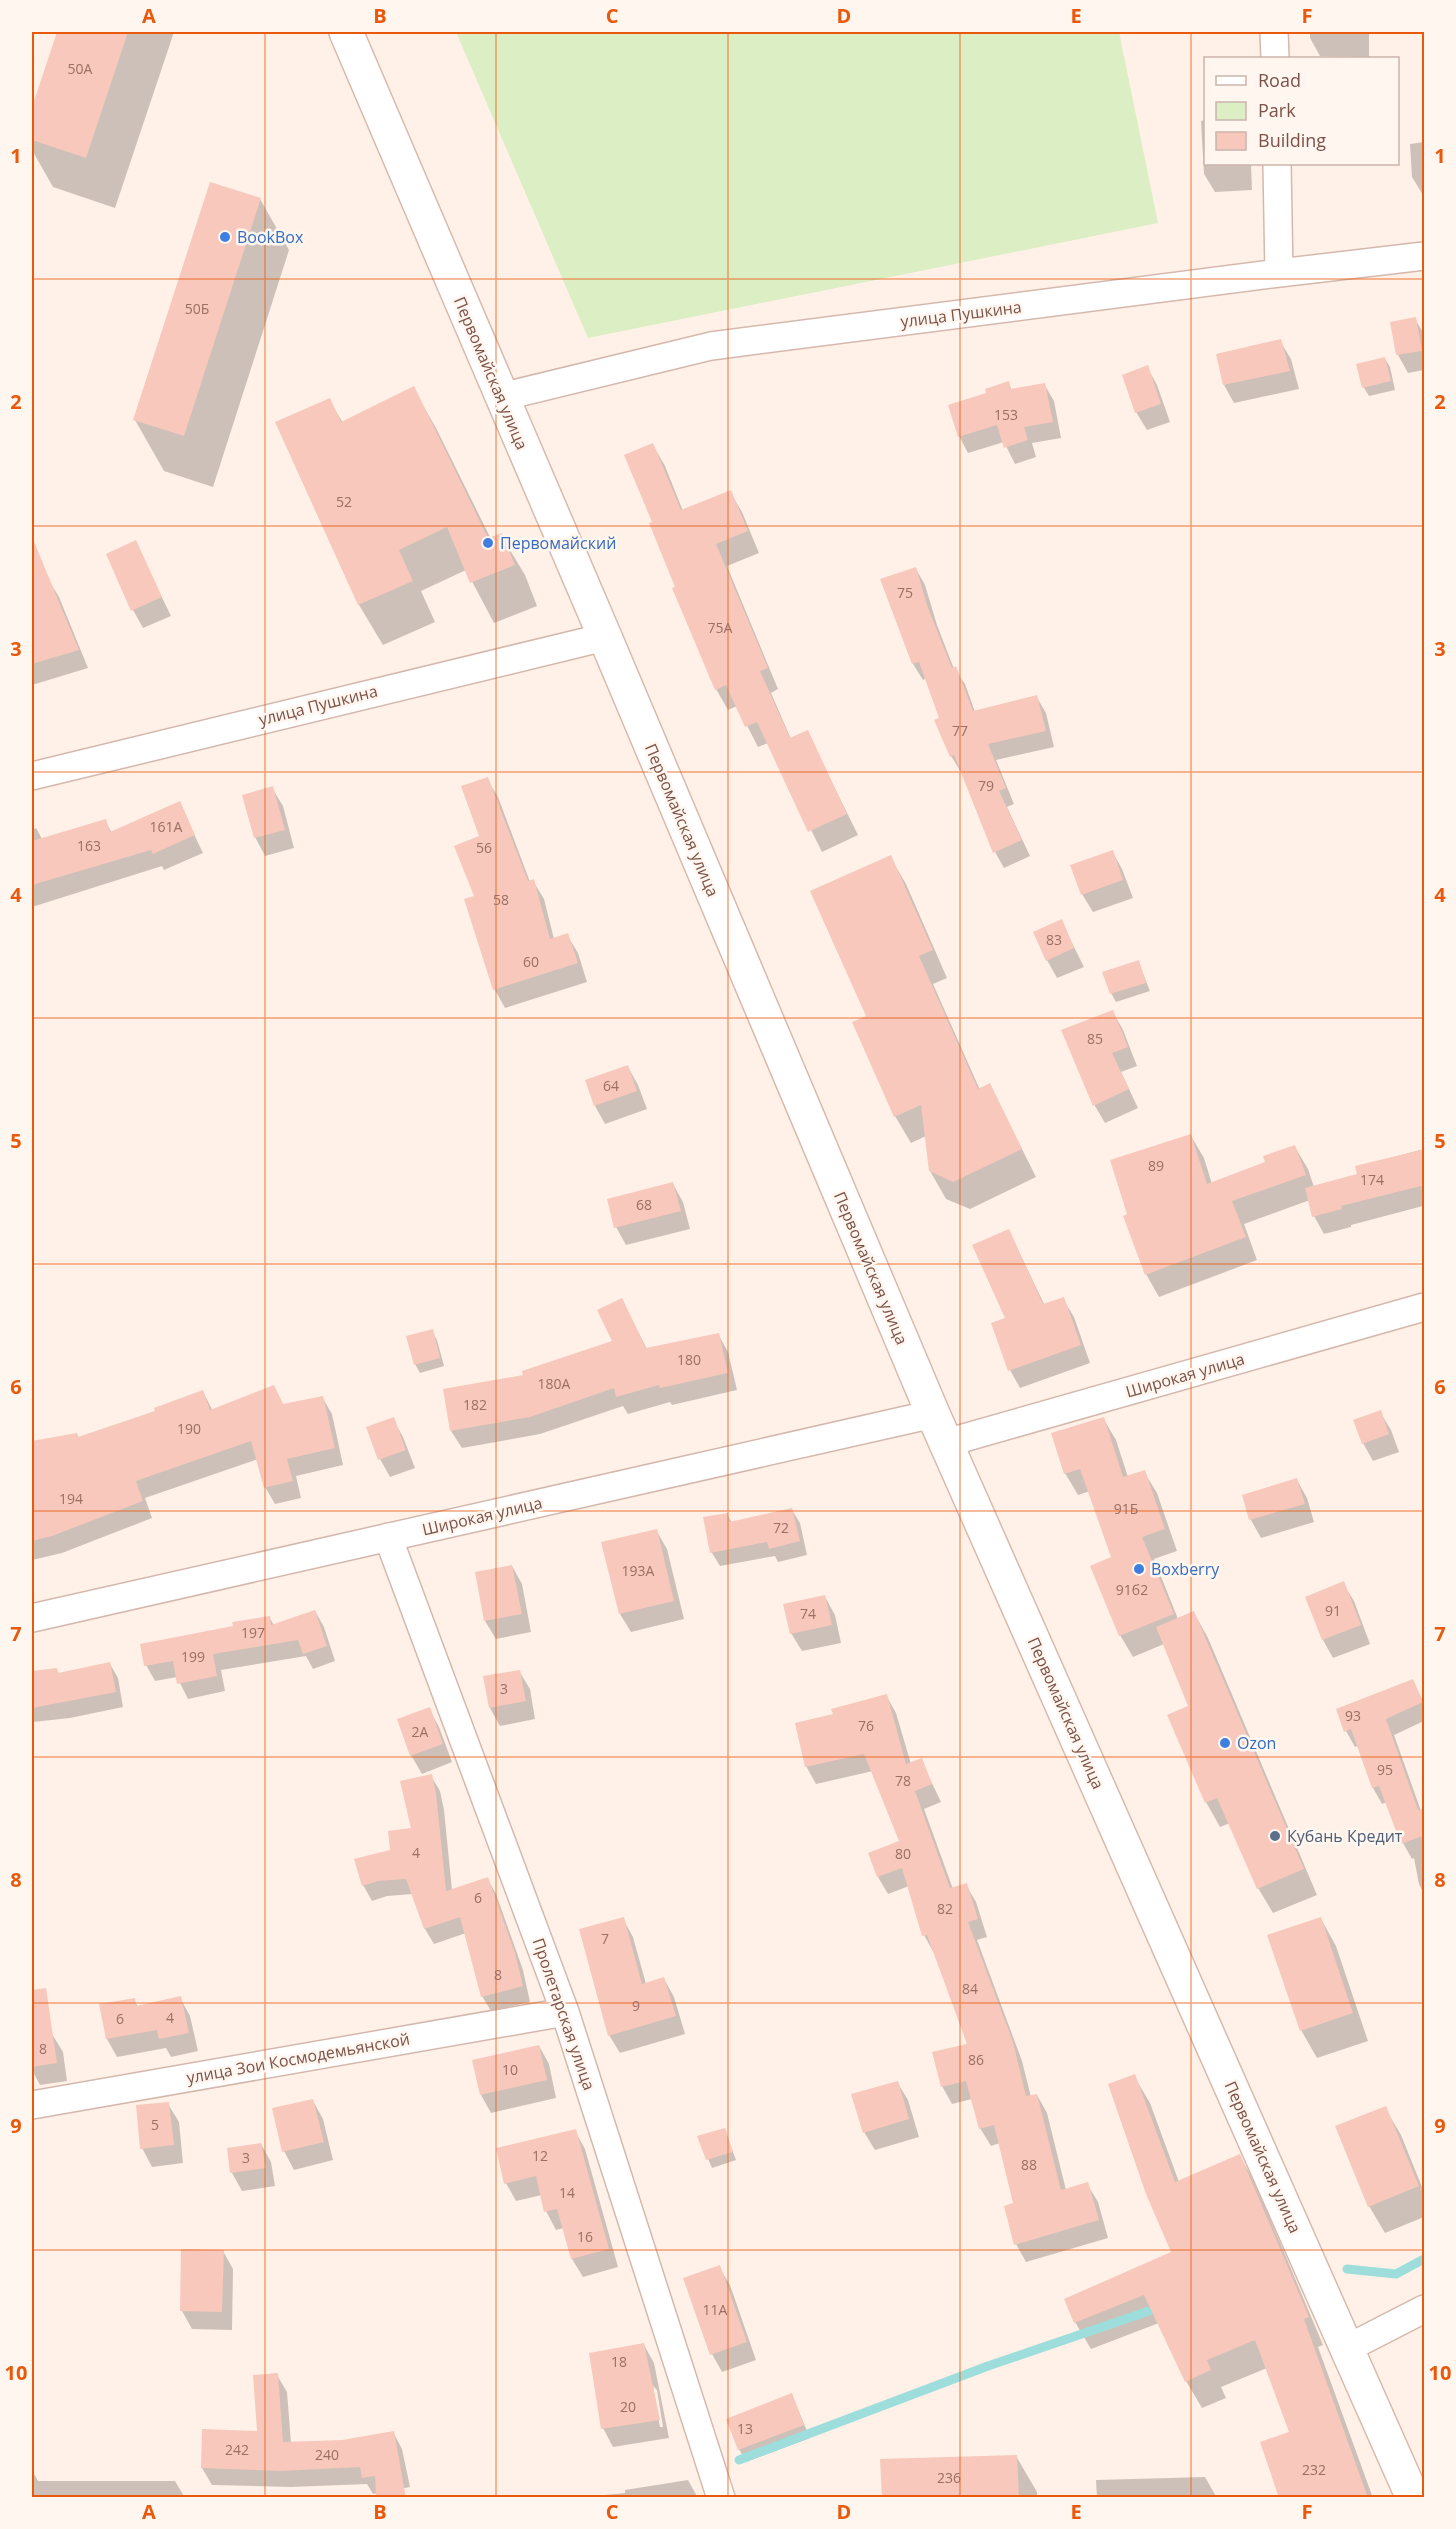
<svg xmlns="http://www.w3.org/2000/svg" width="1456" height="2529" font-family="'Open Sans',sans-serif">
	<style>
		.green { fill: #dceec3 }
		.shadow { fill: #0003; fill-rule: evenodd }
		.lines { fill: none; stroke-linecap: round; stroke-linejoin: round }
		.stream { stroke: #9ddedd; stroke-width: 9 }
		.building { fill: #f7c8bb }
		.street-casing { stroke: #d5b8ad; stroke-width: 30 }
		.secondary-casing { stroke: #dab9ad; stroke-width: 36 }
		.street { stroke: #fff; stroke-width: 27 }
		.secondary { stroke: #fff; stroke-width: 33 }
		.grid { fill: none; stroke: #e8590c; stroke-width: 1.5; stroke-opacity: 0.55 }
		.shop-dot { fill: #3f7fe0; stroke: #fff6ef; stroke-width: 2 }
		.service-dot { fill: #5c6f8a; stroke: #fff6ef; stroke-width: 2 }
		.labels { text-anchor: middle; stroke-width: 5; stroke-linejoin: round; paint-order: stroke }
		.number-label { font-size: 14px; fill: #9b6f64 }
		.shop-label { font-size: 16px; fill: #366cbe; stroke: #fff6ef; text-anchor: start }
		.street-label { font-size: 16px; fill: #7c5147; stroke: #fff6ef }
		.service-label { font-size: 16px; fill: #4e5e75; stroke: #fff6ef; text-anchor: start }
		.neatline { fill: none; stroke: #e8590c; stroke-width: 2 }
		.grid-label { font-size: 20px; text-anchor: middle; font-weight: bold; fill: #e8590c }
	</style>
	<rect width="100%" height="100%" fill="#fff1e7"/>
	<path class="green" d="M456 32H1119L1158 223 588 338Z"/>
	<path class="shadow" d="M58 32H174L115 208 53 187 32 150V112Z
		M1310 32H1369V57L1320 56 1310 38Z
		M1206 120V164H1251L1252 190 1215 192 1204 174 1201 121Z
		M1424 142V195H1423L1412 177 1410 144Z
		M260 199 289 250 213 487 164 471 135 420Z
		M1415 319 1424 334V370L1408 373 1398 355Z
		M1280 341 1291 359 1299 389 1234 403 1224 385Z
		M1385 359 1390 367 1395 390 1369 396 1364 388 1358 366Z
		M1147 367 1157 385 1170 422 1147 430 1136 412Z
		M1008 383 1012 390 1044 384 1054 401 1061 438 1032 443 1036 457 1015 464 1004 442 968 453 959 436 988 394Z
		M413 388 436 428 491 539 501 535 525 575 537 606 494 623 466 570 421 591 435 622 383 645 359 605 277 423 329 400 343 423Z
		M653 445 665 466 683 511 730 492 742 512 759 553 727 566 778 689 771 693 791 739 807 732 858 835 822 852 768 743 758 747 737 706 728 710 716 689 654 523Z
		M135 542 171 616 143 628 133 610Z
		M916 569 925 585 937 625 954 669 965 684 975 712 1036 696 1046 713 1054 747 996 760 1014 804 1007 807 1030 856 1004 868 995 852 963 771 961 772 951 756 941 719 926 678 923 680 913 664 882 580Z
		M48 579 59 597 88 668 32 685V586Z
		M487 779 498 797 530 882 533 881 544 899 554 939 567 935 578 953 587 982 505 1008 495 990 466 900 476 897Z
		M272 788 283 806 294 848 265 856 255 837Z
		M179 803 203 853 164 870 162 866 32 907V830L36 828 42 839 105 821 112 833Z
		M1112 851 1122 869 1133 898 1093 912 1082 894Z
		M890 857 906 884 947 978 933 984 980 1090 990 1085 1036 1177 970 1209 946 1199 930 1171 926 1136 911 1143 895 1116Z
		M1061 921 1084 967 1057 978 1047 960Z
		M1138 961 1150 991 1116 1002 1111 993Z
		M1113 1012 1123 1030 1137 1066 1121 1072 1138 1108 1105 1123 1095 1106 1063 1031Z
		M628 1067 638 1085 647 1109 605 1124 595 1106Z
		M1191 1136 1204 1158 1212 1184 1267 1163 1295 1147 1308 1169 1314 1187 1359 1175 1357 1167 1424 1149V1208L1423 1206 1351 1225V1227L1324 1234 1314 1216 1310 1200 1244 1224 1257 1260 1159 1297 1146 1274 1129 1215Z
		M673 1184 683 1202 690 1229 626 1245 616 1227Z
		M1009 1231 1045 1306 1063 1299 1074 1317 1090 1363 1020 1388 1010 1370 1007 1319Z
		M622 1300 647 1349 718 1334 728 1352 737 1390 672 1405 670 1402 628 1414 623 1406 540 1434 462 1448 451 1431 525 1376 614 1342Z
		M432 1331 437 1340 444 1366 420 1373 415 1364Z
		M274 1387 284 1406 322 1397 332 1414 343 1465 296 1476 301 1498 275 1504 265 1487 258 1459 145 1498 152 1518 62 1553 32 1560V1503L57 1496 77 1434 79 1438 157 1412 203 1392 213 1411Z
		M1380 1412 1391 1430 1399 1452 1373 1461 1363 1443Z
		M1103 1418 1116 1440 1128 1477 1144 1472 1157 1493 1177 1551 1154 1559 1178 1619 1194 1613 1208 1638 1317 1895 1273 1913 1258 1888 1230 1823 1220 1827 1206 1802 1190 1707 1164 1644 1133 1657 1120 1635 1113 1558 1090 1491 1078 1495 1065 1473Z
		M393 1419 403 1437 415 1468 390 1477 380 1459Z
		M1297 1480 1307 1498 1314 1522 1261 1538 1251 1520 1244 1496Z
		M792 1510 800 1523 807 1555 778 1562 775 1556 720 1566 712 1553 705 1518 727 1514 732 1523Z
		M656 1530 667 1549 684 1619 631 1632 620 1614Z
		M512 1566 522 1584 531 1632 496 1639 485 1621Z
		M1343 1583 1354 1601 1370 1644 1333 1658 1323 1640 1307 1597Z
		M825 1597 835 1615 841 1643 802 1651 791 1633Z
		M315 1611 324 1627 335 1661 313 1669 306 1656 221 1670 225 1691 188 1699 177 1677 155 1681 146 1665 235 1627 269 1617 274 1625Z
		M110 1664 118 1678 123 1707 70 1718 33 1722 32 1673 57 1670 59 1674Z
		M519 1671 530 1689 535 1719 500 1726 490 1708Z
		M1413 1681 1424 1703V1721L1394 1735 1421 1811 1424 1809V1894L1419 1884 1414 1858 1412 1859 1403 1843 1387 1802 1382 1804 1373 1788 1359 1745 1355 1747 1346 1731Z
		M886 1695 896 1713 911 1764 921 1760 941 1802 924 1809 953 1889 966 1885 976 1902 987 1937 977 1940 1022 2061 1031 2097 1037 2095 1047 2113 1066 2190 1087 2184 1098 2202 1108 2238 1026 2262 1016 2244 1015 2205 1000 2143 991 2146 980 2128 972 2099 952 2104 942 2086 969 2045 934 1953 924 1935 909 1886 888 1894 878 1877 901 1842 873 1771 816 1784 806 1766 835 1715Z
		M429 1709 439 1727 452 1762 422 1774 411 1755Z
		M431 1776 440 1791 444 1810 452 1890 487 1878 496 1894 523 1970 530 2002 491 2011 482 1996 466 1933 434 1944 425 1929 413 1894 387 1896 372 1901 363 1885 391 1851 413 1830Z
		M623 1919 633 1937 646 1984 664 1979 674 1997 685 2034 620 2053 609 2035Z
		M1321 1919 1336 1946 1368 2041 1317 2058 1301 2030Z
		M180 1998 190 2016 198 2051 171 2057 166 2048 117 2057 107 2039 101 2006 134 2000 138 2007Z
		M52 2034 63 2052 67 2081 40 2085 32 2070V2038Z
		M539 2046 549 2064 556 2098 491 2113 481 2095Z
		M1134 2076 1150 2103 1179 2182 1240 2156 1255 2183 1323 2345 1318 2347 1373 2498H1281L1291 2433 1267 2368 1221 2387 1226 2398 1202 2408 1186 2381 1159 2323 1091 2349 1075 2322 1173 2253Z
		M897 2082 908 2100 919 2137 875 2150 864 2132Z
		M313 2101 323 2119 333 2160 294 2170 284 2151Z
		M168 2104 179 2122 183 2163 152 2167 142 2148Z
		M1385 2108 1401 2135 1424 2192V2217L1385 2233 1369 2206Z
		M724 2129 736 2160 712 2168 699 2137Z
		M575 2131 585 2149 618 2267 583 2277 572 2259 564 2228 556 2230 546 2211 542 2195 516 2201 506 2183Z
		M261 2144 271 2162 275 2186 242 2191 232 2173 228 2150Z
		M223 2251 233 2269 232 2330 192 2329 182 2311Z
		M719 2267 730 2285 756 2360 722 2372 712 2354Z
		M644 2345 654 2363 669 2438 613 2447 603 2428ZM653 2386 657 2390 663 2427H660Z
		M277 2375 287 2392 291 2443 342 2441 393 2432 402 2449 410 2487 373 2494 367 2484 291 2487 212 2485 202 2468 259 2433Z
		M792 2395 810 2438 746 2462 739 2449Z
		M1016 2456 1037 2492V2498H883Z
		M32 2470 38 2481H175L185 2498H32Z
		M1205 2477 1217 2498H1097L1096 2480Z
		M688 2480 698 2498H574L625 2493V2490Z"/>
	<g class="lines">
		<path class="stream" d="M1347 2269 1396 2274 1424 2259
			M739 2460 988 2366 1149 2311"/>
	</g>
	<path class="building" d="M57 32H128L86 158 32 140V107Z
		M210 182 261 198 184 436 133 420Z
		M1416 317 1422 351 1396 355 1390 322Z
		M1281 339 1290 371 1223 385 1216 354Z
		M1385 357 1391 381 1362 388 1356 364Z
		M1148 365 1161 404 1135 413 1122 375Z
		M1009 381 1011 389 1045 383 1053 422 1024 427 1028 440 1004 448 997 425 958 437 948 405 986 393 985 389Z
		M414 386 488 538 502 533 515 565 470 583 447 527 399 550 413 581 358 605 275 422 330 398 341 422Z
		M653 443 681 510 731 490 748 531 716 544 768 668 760 671 790 738 808 730 847 814 808 832 757 722 745 727 726 685 715 690 672 588 675 587 649 523 652 522 624 455Z
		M32 537 79 650 32 664Z
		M136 540 162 597 131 611 106 554Z
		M916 567 928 608 952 668 956 666 973 711 1037 695 1046 731 988 744 1006 788 999 791 1022 840 993 853 954 755 950 757 934 720 939 718 919 662 912 664 880 579Z
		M488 777 528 881 534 879 550 939 568 933 578 963 493 990 464 899 474 896 454 846 479 836 461 786Z
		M273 786 285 830 254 838 242 795Z
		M180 801 195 835 153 854 151 850 32 885V841L106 819 110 832Z
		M1113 850 1123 880 1081 895 1070 865Z
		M891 855 933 950 919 956 978 1089 990 1083 1022 1149 953 1182 929 1171 921 1105 894 1117 852 1022 866 1016 810 891Z
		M1062 919 1074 948 1046 961 1033 932Z
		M1139 960 1146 983 1110 994 1102 972Z
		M1113 1010 1128 1047 1112 1053 1129 1089 1093 1106 1061 1030Z
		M628 1065 637 1091 594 1106 585 1080Z
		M1191 1134 1207 1184 1265 1162 1263 1156 1295 1145 1306 1175 1232 1201 1246 1237 1145 1275 1123 1216 1127 1214 1110 1160Z
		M1425 1149V1185L1341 1206 1342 1209 1312 1217 1305 1188 1357 1174 1355 1166Z
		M673 1182 681 1211 614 1228 607 1199Z
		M1009 1229 1043 1304 1064 1297 1081 1345 1008 1371 991 1323 1005 1318 972 1245Z
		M622 1298 646 1348 719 1333 728 1373 660 1388 659 1385 616 1397 614 1388 530 1417 450 1431 443 1389 523 1375 522 1371 612 1341 597 1310Z
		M433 1329 440 1358 414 1365 406 1336Z
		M274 1385 283 1404 323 1396 335 1448 287 1459 293 1481 264 1488 251 1441 136 1481 143 1501 52 1536 32 1541V1441L77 1433 78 1437 155 1411 154 1408 203 1390 210 1410Z
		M1381 1410 1389 1434 1362 1444 1353 1420Z
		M394 1417 406 1450 378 1460 366 1427Z
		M1104 1417 1123 1477 1145 1470 1165 1529 1142 1537 1174 1614 1119 1636 1090 1566 1111 1557 1080 1469 1064 1474 1051 1433Z
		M1297 1478 1305 1504 1249 1520 1242 1495Z
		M792 1508 800 1541 769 1549 767 1542 710 1553 703 1517 728 1513 729 1522Z
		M657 1529 674 1601 619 1614 601 1542Z
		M512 1565 522 1614 484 1621 475 1572Z
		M1344 1581 1361 1625 1322 1640 1305 1597Z
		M825 1595 832 1625 790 1634 783 1604Z
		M315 1610 327 1646 303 1654 298 1640 213 1654 217 1676 177 1684 173 1661 144 1666 140 1644 233 1626 232 1622 270 1616 271 1625Z
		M1194 1611 1304 1869 1257 1889 1217 1798 1205 1803 1167 1715 1188 1706 1156 1627Z
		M110 1662 116 1692 32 1708V1671L57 1668 58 1673Z
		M520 1670 526 1701 489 1708 483 1676Z
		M1413 1679 1423 1702 1386 1719 1418 1810 1425 1808V1835L1401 1844 1379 1786 1372 1788 1351 1729 1344 1732 1336 1709Z
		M887 1694 906 1764 922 1758 932 1784 915 1791 950 1888 967 1883 978 1919 968 1922 1013 2042 1026 2096 1037 2094 1061 2190 1088 2182 1099 2220 1014 2245 1004 2206 1013 2203 994 2125 979 2129 966 2081 941 2087 932 2052 967 2044 927 1935 922 1936 902 1868 877 1877 868 1853 899 1841 864 1754 805 1767 795 1723 833 1714 831 1709Z
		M430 1707 443 1744 410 1756 397 1719Z
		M432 1774 436 1793 446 1891 488 1877 515 1953 523 1986 481 1997 460 1917 424 1929 406 1879 378 1881 362 1886 354 1859 390 1850 388 1831 411 1828 400 1781Z
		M624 1917 642 1984 664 1977 676 2016 608 2036 579 1929Z
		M1321 1917 1353 2013 1300 2031 1267 1935Z
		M46 1988 57 2063 32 2067V1990Z
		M181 1996 189 2033 159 2039 157 2030 106 2039 99 2004 135 1998 136 2006Z
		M539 2045 547 2080 480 2095 472 2060Z
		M1135 2074 1175 2182 1240 2154 1309 2317 1304 2319 1368 2498H1279L1260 2442 1289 2432 1255 2340 1207 2360 1211 2370 1185 2382 1144 2295 1074 2323 1064 2299 1171 2252 1146 2194 1108 2084Z
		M898 2081 909 2119 863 2133 851 2094Z
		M313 2099 324 2142 282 2152 272 2108Z
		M169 2102 174 2145 140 2149 136 2105Z
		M1386 2106 1419 2186 1368 2207 1335 2126Z
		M725 2128 733 2152 706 2160 697 2136Z
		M576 2129 609 2249 571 2259 557 2209 544 2212 536 2176 504 2184 496 2148Z
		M261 2143 266 2168 230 2173 227 2148Z
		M181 2249 224 2250 222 2312 180 2311Z
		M720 2265 747 2342 710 2355 683 2278Z
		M644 2343 660 2420 601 2429 589 2353Z
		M278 2373 283 2442 342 2440 394 2431 406 2498H376L375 2476 362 2478 360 2467 280 2471 201 2468 202 2429 257 2431 253 2375Z
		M792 2393 804 2425 738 2450 726 2419Z
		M1017 2455 1019 2498H882L880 2459Z"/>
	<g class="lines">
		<defs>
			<path id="street" d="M1274 32 1275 58
				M1277 164 1279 273
				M501 397 711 346 1279 273 1424 256
				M32 776 605 637
				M946 1443 1424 1307
				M388 1537 565 2012 721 2498
				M32 1618 933 1414
				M32 2105 565 2012
				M1348 2348 1424 2309"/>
			<path id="secondary" d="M346 32 605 637 933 1414 1413 2498"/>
		</defs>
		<use href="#street" class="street-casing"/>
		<use href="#secondary" class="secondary-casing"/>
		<use href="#street" class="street"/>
		<use href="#secondary" class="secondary"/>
	</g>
	<path class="grid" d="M265 32V2498M496 32V2498M728 32V2498M960 32V2498M1191 32V2498M32 279H1424M32 526H1424M32 772H1424M32 1018H1424M32 1264H1424M32 1511H1424M32 1757H1424M32 2003H1424M32 2250H1424"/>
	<g class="shop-dot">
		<circle cx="225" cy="237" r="6"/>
		<circle cx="488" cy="543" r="6"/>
		<circle cx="1139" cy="1569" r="6"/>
		<circle cx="1225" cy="1743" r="6"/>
	</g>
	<circle class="service-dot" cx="1275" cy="1836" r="6"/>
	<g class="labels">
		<g class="number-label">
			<text x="80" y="74">50А</text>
			<text x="197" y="314">50Б</text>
			<text x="1006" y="420">153</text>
			<text x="344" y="507">52</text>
			<text x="905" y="598">75</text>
			<text x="720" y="633">75А</text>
			<text x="960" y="736">77</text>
			<text x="986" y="791">79</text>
			<text x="166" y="832">161А</text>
			<text x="89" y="851">163</text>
			<text x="484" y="853">56</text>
			<text x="501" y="905">58</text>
			<text x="1054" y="945">83</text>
			<text x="531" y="967">60</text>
			<text x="1095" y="1044">85</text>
			<text x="611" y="1091">64</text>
			<text x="1156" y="1171">89</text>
			<text x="1372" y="1185">174</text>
			<text x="644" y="1210">68</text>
			<text x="689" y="1365">180</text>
			<text x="554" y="1389">180А</text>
			<text x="475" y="1410">182</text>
			<text x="189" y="1434">190</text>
			<text x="71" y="1504">194</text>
			<text x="1126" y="1514">91Б</text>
			<text x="781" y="1533">72</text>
			<text x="638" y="1576">193А</text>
			<text x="1132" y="1595">91б2</text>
			<text x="1333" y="1616">91</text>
			<text x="808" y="1619">74</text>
			<text x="253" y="1638">197</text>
			<text x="193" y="1662">199</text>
			<text x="504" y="1694">3</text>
			<text x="1353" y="1721">93</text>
			<text x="866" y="1731">76</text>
			<text x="420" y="1737">2А</text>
			<text x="1385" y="1775">95</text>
			<text x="903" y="1786">78</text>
			<text x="416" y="1858">4</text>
			<text x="903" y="1859">80</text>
			<text x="478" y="1903">6</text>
			<text x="945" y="1914">82</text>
			<text x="605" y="1944">7</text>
			<text x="498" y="1980">8</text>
			<text x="970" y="1994">84</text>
			<text x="636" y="2011">9</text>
			<text x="170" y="2023">4</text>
			<text x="120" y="2024">6</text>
			<text x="43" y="2054">8</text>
			<text x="976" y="2065">86</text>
			<text x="510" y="2075">10</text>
			<text x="155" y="2130">5</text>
			<text x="540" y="2161">12</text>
			<text x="246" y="2163">3</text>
			<text x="1029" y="2170">88</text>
			<text x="567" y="2198">14</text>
			<text x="585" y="2242">16</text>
			<text x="715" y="2315">11А</text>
			<text x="619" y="2367">18</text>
			<text x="628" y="2412">20</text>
			<text x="745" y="2434">13</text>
			<text x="237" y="2455">242</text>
			<text x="327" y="2460">240</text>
			<text x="1314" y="2475">232</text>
			<text x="949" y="2483">236</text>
		</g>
		<g class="shop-label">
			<text x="237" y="243">BookBox</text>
			<text x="500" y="549">Первомайский</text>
			<text x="1151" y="1575">Boxberry</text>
			<text x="1237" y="1749">Ozon</text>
		</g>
		<g class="street-label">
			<text transform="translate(961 314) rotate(-7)" y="6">улица Пушкина</text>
			<text transform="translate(491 373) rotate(67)" y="6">Первомайская улица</text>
			<text transform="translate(318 705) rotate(-14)" y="6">улица Пушкина</text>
			<text transform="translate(682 820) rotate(67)" y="6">Первомайская улица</text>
			<text transform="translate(871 1268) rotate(67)" y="6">Первомайская улица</text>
			<text transform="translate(1185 1375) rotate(-16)" y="6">Широкая улица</text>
			<text transform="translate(482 1516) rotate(-13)" y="6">Широкая улица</text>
			<text transform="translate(1066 1713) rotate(66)" y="6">Первомайская улица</text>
			<text transform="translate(564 2014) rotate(71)" y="6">Пролетарская улица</text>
			<text transform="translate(298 2058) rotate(-10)" y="6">улица Зои Космодемьянской</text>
			<text transform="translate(1263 2157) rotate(66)" y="6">Первомайская улица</text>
		</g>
		<g class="service-label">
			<text x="1287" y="1842">Кубань Кредит</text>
		</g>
	</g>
	<rect width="1456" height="2529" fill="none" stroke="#fff6ef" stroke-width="66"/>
	<rect x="1204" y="57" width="195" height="108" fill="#fff6ef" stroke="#cbb4ac" stroke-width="1.5"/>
	<rect x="1216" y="76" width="30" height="9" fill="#ffffff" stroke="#cbb4ac" stroke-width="1.5"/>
	<text x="1258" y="87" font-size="18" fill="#7c5147">Road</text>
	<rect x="1216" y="102" width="30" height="18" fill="#dceec3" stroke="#cbb4ac" stroke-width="1.5"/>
	<text x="1258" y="117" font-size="18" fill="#7c5147">Park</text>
	<rect x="1216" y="132" width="30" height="18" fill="#f7c8bb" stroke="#cbb4ac" stroke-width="1.5"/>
	<text x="1258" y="147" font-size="18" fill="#7c5147">Building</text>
	<rect x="33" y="33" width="1390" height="2463" class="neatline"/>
	<g class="grid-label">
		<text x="149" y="23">A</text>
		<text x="380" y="23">B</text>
		<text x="612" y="23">C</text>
		<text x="844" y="23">D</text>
		<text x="1076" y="23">E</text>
		<text x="1307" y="23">F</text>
		<text x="16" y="163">1</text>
		<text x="1440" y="163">1</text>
		<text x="16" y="409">2</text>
		<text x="1440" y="409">2</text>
		<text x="16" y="656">3</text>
		<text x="1440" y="656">3</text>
		<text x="16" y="902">4</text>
		<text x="1440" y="902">4</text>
		<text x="16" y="1148">5</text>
		<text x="1440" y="1148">5</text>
		<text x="16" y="1394">6</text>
		<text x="1440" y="1394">6</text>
		<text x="16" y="1641">7</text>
		<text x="1440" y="1641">7</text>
		<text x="16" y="1887">8</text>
		<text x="1440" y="1887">8</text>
		<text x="16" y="2133">9</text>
		<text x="1440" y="2133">9</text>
		<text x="16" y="2380">10</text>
		<text x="1440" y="2380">10</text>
		<text x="149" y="2519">A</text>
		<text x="380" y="2519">B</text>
		<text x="612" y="2519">C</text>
		<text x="844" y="2519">D</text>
		<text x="1076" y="2519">E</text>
		<text x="1307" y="2519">F</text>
	</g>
</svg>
